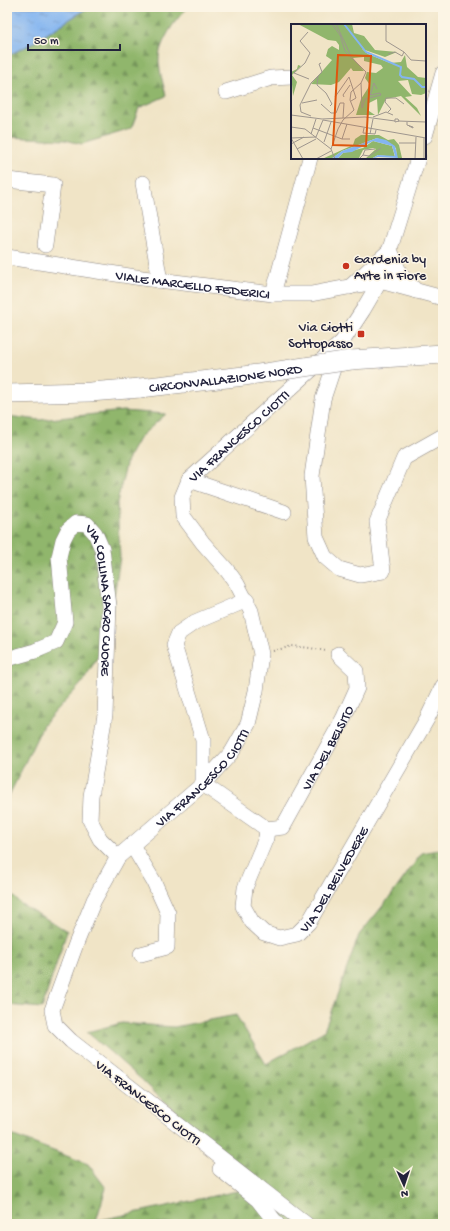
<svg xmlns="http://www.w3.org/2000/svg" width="450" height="1231" font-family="'Gochi Hand',sans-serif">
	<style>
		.forest { fill: url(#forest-firs); stroke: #596c54 }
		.water { fill: url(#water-ripples); stroke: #536c96 }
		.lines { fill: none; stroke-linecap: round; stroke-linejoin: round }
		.minor-casing { stroke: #898380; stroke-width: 16 }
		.major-casing { stroke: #898380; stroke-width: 20 }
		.path { stroke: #898380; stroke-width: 2; stroke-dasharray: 1 3; stroke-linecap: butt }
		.minor { stroke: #fff; stroke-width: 15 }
		.major { stroke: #fff; stroke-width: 19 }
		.major-bridge-casing { stroke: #898380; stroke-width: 20; stroke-linecap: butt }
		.major-bridge { stroke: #fff; stroke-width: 19 }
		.poi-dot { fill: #c8321e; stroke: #fcf5e5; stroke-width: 1.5 }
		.labels { text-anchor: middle; stroke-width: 3; stroke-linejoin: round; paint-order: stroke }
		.poi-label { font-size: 14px; fill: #22223b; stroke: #fcf5e5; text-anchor: start }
		.street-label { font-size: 14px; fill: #22223b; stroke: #fcf5e5 }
		.inset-river { fill: none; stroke: #84b5f0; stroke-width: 2 }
		.inset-road { fill: none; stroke: #9e968e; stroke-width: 1 }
		.view { fill: #de560e; fill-opacity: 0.15; stroke: #de560e; stroke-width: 2 }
		.inset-edge { fill: none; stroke: #22223b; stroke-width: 2 }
	</style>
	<defs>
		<pattern id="forest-firs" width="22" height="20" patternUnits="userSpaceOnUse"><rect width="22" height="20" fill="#90b66c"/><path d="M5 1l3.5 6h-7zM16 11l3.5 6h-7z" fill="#75945a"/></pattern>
		<pattern id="water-ripples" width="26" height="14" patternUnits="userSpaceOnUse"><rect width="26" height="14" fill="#84b5f0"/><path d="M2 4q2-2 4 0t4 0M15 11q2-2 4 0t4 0" fill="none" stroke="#6c93c4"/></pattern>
	</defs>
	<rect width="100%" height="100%" fill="#fcf5e5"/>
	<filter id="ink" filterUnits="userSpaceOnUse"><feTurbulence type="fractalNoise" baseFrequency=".025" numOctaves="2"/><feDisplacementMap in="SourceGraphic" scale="8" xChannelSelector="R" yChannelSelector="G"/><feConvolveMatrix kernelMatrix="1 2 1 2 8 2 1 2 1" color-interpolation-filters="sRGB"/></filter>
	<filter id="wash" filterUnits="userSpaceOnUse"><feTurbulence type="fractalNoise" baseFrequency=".012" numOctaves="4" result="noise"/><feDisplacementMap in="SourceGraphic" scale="16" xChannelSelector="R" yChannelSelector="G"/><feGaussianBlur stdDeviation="0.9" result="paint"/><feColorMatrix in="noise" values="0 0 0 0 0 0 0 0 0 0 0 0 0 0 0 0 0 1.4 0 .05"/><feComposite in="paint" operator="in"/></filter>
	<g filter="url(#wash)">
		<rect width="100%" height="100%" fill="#f0e4c6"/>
		<path class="forest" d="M89 7H189C177 16 159 43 159 58 158 66 164 87 166 96L139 108 131 129 82 144 65 140 7 137V56L31 44Z
			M123 411 166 414 140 437 127 460 117 503 120 557 107 642 81 684 43 725 7 800V416L40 420Z
			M443 849V1224H7V1136H14L88 1164 106 1188 96 1221 256 1187 141 1079 87 1032 122 1023 174 1027 236 1015 266 1064 324 1031 359 935 390 897 422 853Z
			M7 890 21 904 67 931 42 1008 7 1005Z"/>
		<path class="water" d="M7 7H89L31 44 7 56Z"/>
	</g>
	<g filter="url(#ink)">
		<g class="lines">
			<defs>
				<g id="minor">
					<path d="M226 92 271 78 292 77"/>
					<path d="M425 136 443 73"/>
					<path d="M7 180 53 185 45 245"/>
					<path d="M143 183 160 281"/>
					<path d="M390 250 400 274 416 291"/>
					<path id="s1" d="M7 257 142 278 273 294H311L380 281 443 298"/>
					<path d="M350 287 389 251"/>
					<path d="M273 294 310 158"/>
					<path d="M338 354 323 399 312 476 316 537 325 557 339 569 360 575 383 571 377 522 404 458 443 436"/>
					<path d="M189 480 284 512"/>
					<path id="s2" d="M247 600 195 622 179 633 174 645 203 740V784L267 829 266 838 245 888 243 906 252 922 264 933 279 938 297 934 309 922 427 719 443 686"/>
					<path id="s3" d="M7 659 35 651 56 642 65 622 59 557 63 540 68 530 76 523 87 524 95 533 102 549 109 606 105 715 91 796 90 820 100 839 118 857"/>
					<path id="s4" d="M267 829 283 827 343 719 357 688 356 671 338 654"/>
					<path d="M132 845 154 882 168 913 167 947 141 954"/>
					<path d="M220 1169 258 1200 277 1224"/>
					<path id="s5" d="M306 1224 71 1041 55 1025 52 1010 76 944 94 900 118 857 203 784 232 752 248 724 256 691 261 654 251 611 237 584 226 569 203 543 183 516 182 497 189 480 342 342 363 310 380 281 418 158"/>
				</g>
				<path id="major" d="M351 360 443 354
					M7 394 90 392 140 388"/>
			</defs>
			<use href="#minor" class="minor-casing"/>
			<use href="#major" class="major-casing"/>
			<path class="path" d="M273 651 292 646 310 648 326 651"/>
			<use href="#minor" class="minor"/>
			<use href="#major" class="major"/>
			<defs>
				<g id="major-bridge">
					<path id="s6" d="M140 388 244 376 351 360"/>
				</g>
			</defs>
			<use href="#major-bridge" class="major-bridge-casing"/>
			<use href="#major-bridge" class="major-bridge"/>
		</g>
	</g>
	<g class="poi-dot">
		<circle cx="346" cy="266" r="4"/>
		<rect x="357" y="330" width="8" height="8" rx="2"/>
	</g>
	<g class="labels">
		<g class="poi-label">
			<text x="354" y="263">Gardenia by<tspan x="354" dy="16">Arte in Fiore</tspan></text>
			<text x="353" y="331" text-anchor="end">Via Ciotti<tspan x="353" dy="16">Sottopasso</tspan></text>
		</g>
		<g class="street-label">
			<text dy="5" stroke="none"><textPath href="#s1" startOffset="188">VIALE MARCELLO FEDERICI</textPath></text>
			<text dy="5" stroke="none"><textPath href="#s6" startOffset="86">CIRCONVALLAZIONE NORD</textPath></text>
			<text dy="5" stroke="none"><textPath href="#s5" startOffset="1027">VIA FRANCESCO CIOTTI</textPath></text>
			<text dy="5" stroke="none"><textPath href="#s3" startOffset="269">VIA COLLINA SACRO CUORE</textPath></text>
			<text dy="5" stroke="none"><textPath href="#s4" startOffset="107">VIA DEL BELSITO</textPath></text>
			<text dy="5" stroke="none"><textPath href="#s5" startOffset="619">VIA FRANCESCO CIOTTI</textPath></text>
			<text dy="5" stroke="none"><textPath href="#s2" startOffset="527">VIA DEL BELVEDERE</textPath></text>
			<text transform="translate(149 1102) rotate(38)" y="5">VIA FRANCESCO CIOTTI</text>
		</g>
	</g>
	<g transform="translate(291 24)">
		<rect width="135" height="135" fill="#f0e4c6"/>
		<path d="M7 0H61L63 9 73 12 84 26 106 28 94 33 71 25 77 30 99 39 110 38 114 31 116 43 127 53 135 54V69L130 71 121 70 117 56 107 57 121 72 114 73 126 84 130 92 110 72 95 75 87 91 86 75 78 79V87L84 91H65L70 75 79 61 74 54 76 48 85 49 92 44 90 41 73 37V33L62 34 73 47H62L60 44 48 58 40 61 20 60 41 36 35 32 37 25 41 22 48 26V21L45 17 37 16ZM7 41 10 42 1 51 6 58 2 72 0 48 6 45ZM70 111H88L97 116 103 115 108 121 111 134 106 135 105 124 86 114 51 127 40 135H31L62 121 64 115ZM82 117 101 122 104 133 87 131 80 135H74L85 125 82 124 72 126 68 134 46 135 52 129 72 124Z" fill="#90b66c"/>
		<path d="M86 114 95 116 104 122 107 134 87 133 80 135 87 131 104 132 101 122 82 117 61 128 52 129 46 135H40L51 127Z" fill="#84b5f0"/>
		<path class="inset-river" d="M53 0 75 28 110 43 109 51 111 53 123 55 131 63H135"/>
		<path class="inset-road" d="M41 0 49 11 54 27 75 48 70 59 60 68 59 76 63 86 52 96 47 105 40 125 44 135M45 0 60 32M95 0V17L113 28M17 8 9 17 19 29 14 39 3 49 18 55M113 28 120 36 135 37M97 30 104 28 111 32 113 28M27 52 31 48 28 40 30 39M70 59 71 84 74 75 90 71 89 69 79 71 83 59 86 65M44 73 58 53 65 74 60 77M53 73 52 71 59 61M11 79 26 76M30 80 40 89H45L49 79H53L52 94M97 88 100 85 94 78 95 74H105L113 80M0 91 31 95 74 93 104 97M20 92 10 88 9 81 20 59 27 52 26 61 35 69 41 80 39 82M82 93 95 88 102 91M104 95H107L108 97 104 98ZM32 96 135 114M107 97 135 98M116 98V101L122 103V104L118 102M0 103 14 105 40 125M22 104 51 115H59M73 104 72 109 84 110 85 106M20 110 25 95M79 110 82 95M25 113 32 96M0 114 25 113M0 114 12 135M51 115 56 100M33 118 40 98M108 119H125M0 120 13 113M6 125 25 115M72 131 74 126 84 125M25 135 40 127M68 135 72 131 78 132 90 124M124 135 125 113M133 135V114"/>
		<path class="view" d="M47 31 80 32 75 122 42 121Z"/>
		<rect width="135" height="135" class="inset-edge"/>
	</g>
	<rect width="450" height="1231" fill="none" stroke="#fcf5e5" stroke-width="24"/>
	<g transform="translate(404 1185) rotate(177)" stroke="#fcf5e5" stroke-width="3" paint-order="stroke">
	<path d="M0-3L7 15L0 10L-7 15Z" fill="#22223b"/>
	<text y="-6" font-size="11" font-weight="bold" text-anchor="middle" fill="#22223b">N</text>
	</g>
	<path d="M28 44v6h92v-6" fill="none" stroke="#22223b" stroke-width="2"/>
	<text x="34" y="44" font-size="12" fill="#22223b" stroke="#fcf5e5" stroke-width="3" paint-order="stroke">50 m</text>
</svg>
